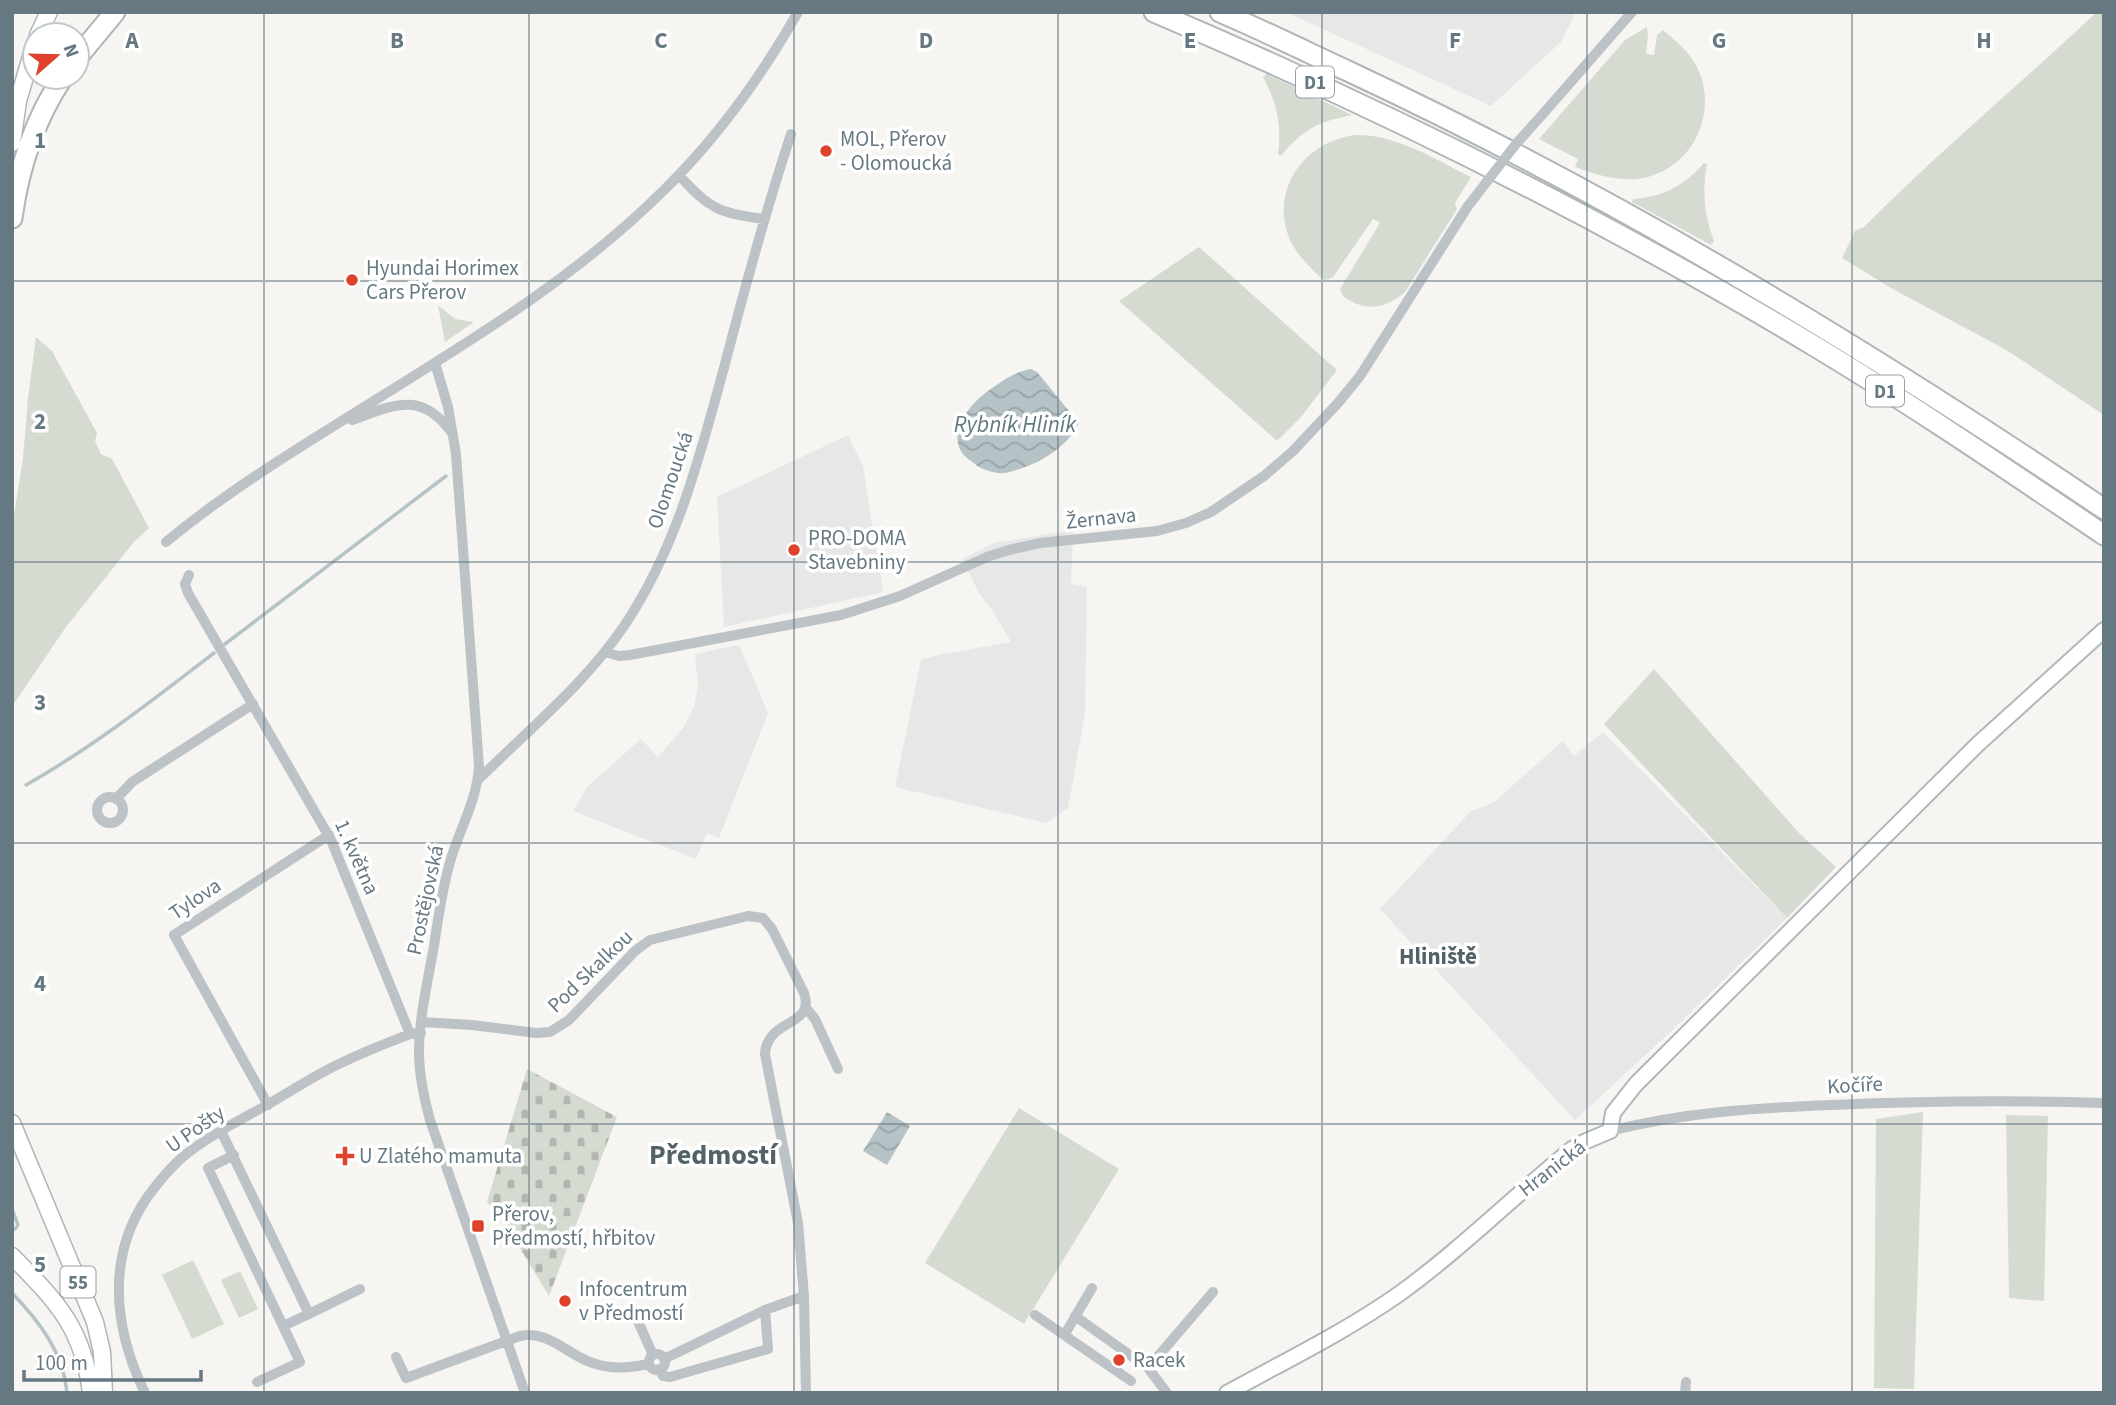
<svg xmlns="http://www.w3.org/2000/svg" width="2116" height="1405" font-family="'Source Sans 3',sans-serif">
	<style>
		.built { fill: #e6e7e6 }
		.green { fill: #d6dbd2 }
		.cemetery { fill: url(#cemetery-stones) }
		.water { fill: url(#water-waves) }
		.lines { fill: none; stroke-linecap: round; stroke-linejoin: round }
		.stream { stroke: #b6c3c6; stroke-width: 3.5 }
		.secondary-casing { stroke: #b1b8bb; stroke-width: 18 }
		.primary-casing { stroke: #b0b6b9; stroke-width: 19 }
		.motorway-casing { stroke: #b0b5b8; stroke-width: 23 }
		.minor { stroke: #bcc2c5; stroke-width: 10 }
		.secondary { stroke: #fff; stroke-width: 14 }
		.primary { stroke: #fff; stroke-width: 16 }
		.motorway { stroke: #fff; stroke-width: 19 }
		.minor-bridge { stroke: #bcc2c5; stroke-width: 10 }
		.grid { fill: none; stroke: #667983; stroke-width: 2; stroke-opacity: 0.55 }
		.poi-dot { fill: #de422a; stroke: #fff; stroke-width: 2.5 }
		.labels { text-anchor: middle; stroke-width: 7; stroke-linejoin: round; paint-order: stroke }
		.shield { fill: #fff; stroke: #94a1a8; stroke-width: 2 }
		.shield-label { font-size: 19px; font-weight: bold; fill: #667983 }
		.poi-label { font-size: 21px; fill: #667983; stroke: #fff; text-anchor: start }
		.street-label { font-size: 21px; fill: #667983; stroke: #fff }
		.water-label { font-size: 23px; font-style: italic; fill: #617a7f; stroke: #fff }
		.neighbourhood-label { font-size: 23px; font-weight: bold; fill: #536168; stroke: #fff }
		.district-label { font-size: 28px; font-weight: bold; fill: #536168; stroke: #fff }
		.grid-label { font-size: 23px; text-anchor: middle; font-weight: bold; fill: #667983; stroke: #fff; stroke-width: 7; stroke-linejoin: round; paint-order: stroke }
	</style>
	<defs>
		<pattern id="cemetery-stones" width="16" height="16" patternUnits="userSpaceOnUse" patternTransform="scale(1.75)"><rect width="16" height="16" fill="#d6dbd2"/><path d="M2 7V4a2 2 0 0 1 4 0v3zM10 15v-3a2 2 0 0 1 4 0v3z" fill="#b1b6b0"/></pattern>
		<pattern id="water-waves" width="16" height="10" patternUnits="userSpaceOnUse" patternTransform="scale(1.75)"><rect width="16" height="10" fill="#b6c3c6"/><path d="M0 5q4-4 8 0t8 0" fill="none" stroke="#98a3a6"/></pattern>
	</defs>
	<rect width="100%" height="100%" fill="#f6f5f2"/>
	<path class="built" d="M1286 12H1576L1561 42 1491 106Z
		M848 435 863 466 883 592 724 627 717 497Z
		M1073 530 1071 584 1087 587 1085 714 1068 808 1046 823 895 787 921 660 938 655 1011 642 992 610 979 593 962 559 994 543Z
		M739 645 768 713 719 838 707 833 696 859 573 811 588 786 641 739 658 757 683 728 694 707 698 686 695 654Z
		M1603 732 1787 918 1666 1036 1575 1120 1380 909 1471 811 1493 803 1563 741 1574 756Z"/>
	<path class="green" d="M2097 12H2104V415L2008 351 1891 288 1842 258 1855 231 1864 227C1939 152 2020 84 2097 12Z
		M1647 27 1648 36 1646 54 1654 55 1657 35 1663 30C1675 40 1688 51 1696 65 1720 110 1694 168 1643 178 1620 182 1596 175 1575 167L1578 159 1539 139 1625 40Z
		M1267 74 1352 115C1346 117 1338 118 1331 120 1310 126 1294 139 1281 156L1278 154C1282 127 1277 102 1263 77Z
		M1354 135C1397 134 1434 159 1471 177L1455 203 1457 209 1405 292C1390 306 1369 312 1351 301 1344 298 1342 296 1340 289L1380 223 1373 219 1333 277 1325 280C1319 277 1314 271 1309 266 1259 218 1288 145 1354 135Z
		M1704 163 1707 164C1702 191 1704 215 1714 241L1711 245 1632 202 1633 199C1663 197 1685 185 1704 163Z
		M1199 247 1337 370 1301 417 1277 441 1119 301Z
		M438 305 455 319 474 322 445 342Z
		M36 337 52 351 97 433 95 441 101 454 112 459 149 528 134 542 66 627 13 705 14 515 23 458 28 398Z
		M1654 669 1799 833 1836 867 1787 918 1604 724Z
		M1019 1108 1119 1169 1024 1324 925 1263Z
		M1923 1112 1914 1389 1874 1388 1876 1119Z
		M2006 1115 2048 1116 2044 1301 2009 1298Z
		M193 1260 224 1324 192 1339 162 1275Z
		M240 1271 258 1309 239 1318 221 1280Z"/>
	<path class="cemetery" d="M527 1069 617 1117 549 1296 503 1220 487 1202Z"/>
	<path class="water" d="M1031 369 1037 372 1079 423C1074 430 1070 439 1063 444 1049 458 1025 469 1005 473 997 474 981 470 975 464 971 461 966 458 963 454 946 432 971 403 988 391 1002 381 1014 372 1031 369Z
		M887 1112 910 1126 887 1165 863 1151Z"/>
	<g class="lines">
		<path class="stream" d="M225 644 446 476
			M26 785C93 747 153 700 214 653
			M12 1209 18 1225 15 1229
			M12 1293C39 1321 64 1353 67 1393"/>
		<defs>
			<path id="secondary" d="M1227 1393C1285 1361 1345 1332 1399 1294 1460 1250 1514 1196 1572 1149L1584 1142 1610 1131 1613 1113 1636 1084 1978 744 2104 630"/>
			<path id="primary" d="M38 35 49 12
				M12 143 18 101 35 43
				M12 1123 95 1322 102 1352 104 1393
				M12 1256C56 1301 83 1327 91 1393"/>
			<path id="motorway" d="M1154 12C1382 109 1604 219 1816 347 1914 406 2009 471 2104 535
				M1220 12C1264 31 1307 52 1350 72 1613 195 1863 346 2104 509
				M77 58 115 12
				M12 218C19 167 34 120 63 77"/>
		</defs>
		<use href="#secondary" class="secondary-casing"/>
		<use href="#primary" class="primary-casing"/>
		<use href="#motorway" class="motorway-casing"/>
		<path class="minor" d="M1542 115 1632 12
			M679 175C709 209 719 213 764 219
			M435 363 448 407 456 454 479 766C477 801 459 830 450 862 442 890 438 918 434 946 428 980 419 1018 419 1052 419 1075 424 1098 430 1120L525 1393
			M352 420C394 405 421 390 452 433
			M166 542C231 488 305 444 377 399 477 337 580 274 664 190 718 137 761 77 798 12
			M189 575 185 584 188 593 331 840 410 1034
			M605 652 619 656 630 655 841 615 900 596 987 557 1009 550 1040 543 1157 531 1186 523 1211 512 1264 476 1293 451 1338 403 1360 376 1468 206
			M478 780C529 729 584 685 624 626 678 546 700 455 725 364 745 287 766 210 791 134
			M97 810a13 13 0 1 1 26 0a13 13 0 1 1-26 0Z
			M116 799 132 782 253 704
			M806 1008 815 1019 838 1069
			M422 1022 472 1025 536 1033 550 1032 569 1020 635 951 650 940 748 916 763 918 772 929 804 993C816 1027 767 1018 765 1054L798 1223 804 1296 806 1393
			M268 1105 174 935 329 835
			M221 1131 309 1314 283 1326 300 1362 257 1382
			M1610 1131C1685 1112 1756 1108 1832 1105 1923 1101 2013 1100 2104 1103
			M234 1155 208 1168 283 1326
			M309 1314 360 1289
			M1035 1315 1131 1381
			M1075 1316 1148 1368 1167 1393
			M637 1319 653 1355
			M1065 1334 1092 1288
			M649 1362a8 8 0 1 1 16 0a8 8 0 1 1-16 0Z
			M396 1357 406 1378 520 1336C547 1330 566 1353 590 1362 610 1370 629 1368 649 1364
			M664 1359 765 1310 804 1296
			M1148 1368 1213 1292
			M659 1369 663 1376 670 1377 768 1349 765 1310
			M145 1393C112 1325 105 1249 155 1187 166 1173 178 1159 193 1149 216 1132 242 1119 267 1105 291 1091 315 1075 341 1063 363 1052 387 1043 410 1034L421 1033
			M1685 1393 1686 1382"/>
		<use href="#secondary" class="secondary"/>
		<use href="#primary" class="primary"/>
		<use href="#motorway" class="motorway"/>
		<path class="minor-bridge" d="M1468 206 1516 144 1542 115"/>
	</g>
	<path class="grid" d="M264 12V1393M529 12V1393M794 12V1393M1058 12V1393M1322 12V1393M1587 12V1393M1852 12V1393M12 281H2104M12 562H2104M12 843H2104M12 1124H2104"/>
	<g class="poi-dot">
		<circle cx="826" cy="151" r="7"/>
		<circle cx="352" cy="280" r="7"/>
		<circle cx="794" cy="550" r="7"/>
		<path d="M341.5 1145.5h7v7h7v7h-7v7h-7v-7h-7v-7h7z"/>
		<rect x="471" y="1219" width="14" height="14" rx="3.5"/>
		<circle cx="565" cy="1301" r="7"/>
		<circle cx="1119" cy="1360" r="7"/>
	</g>
	<g class="labels">
		<g class="shield">
			<rect x="1296" y="66.5" width="38" height="31" rx="5"/>
			<rect x="1866" y="375.5" width="38" height="31" rx="5"/>
			<rect x="60.5" y="1266.5" width="35" height="31" rx="5"/>
		</g>
		<g class="shield-label">
			<text x="1315" y="89">D1</text>
			<text x="1885" y="398">D1</text>
			<text x="78" y="1289">55</text>
		</g>
		<g class="poi-label">
			<text x="840" y="146">MOL, Přerov<tspan x="840" dy="24">- Olomoucká</tspan></text>
			<text x="366" y="275">Hyundai Horimex<tspan x="366" dy="24">Cars Přerov</tspan></text>
			<text x="808" y="545">PRO-DOMA<tspan x="808" dy="24">Stavebniny</tspan></text>
			<text x="359" y="1163">U Zlatého mamuta</text>
			<text x="492" y="1221">Přerov,<tspan x="492" dy="24">Předmostí, hřbitov</tspan></text>
			<text x="579" y="1296">Infocentrum<tspan x="579" dy="24">v Předmostí</tspan></text>
			<text x="1133" y="1367">Racek</text>
		</g>
		<g class="street-label">
			<text transform="translate(670 480) rotate(-71)" y="7">Olomoucká</text>
			<text transform="translate(1101 518) rotate(-6)" y="7">Žernava</text>
			<text transform="translate(357 857) rotate(66)" y="7">1. května</text>
			<text transform="translate(195 899) rotate(-34)" y="7">Tylova</text>
			<text transform="translate(425 900) rotate(-78)" y="7">Prostějovská</text>
			<text transform="translate(590 971) rotate(-44)" y="7">Pod Skalkou</text>
			<text transform="translate(1855 1085) rotate(-3)" y="7">Kočíře</text>
			<text transform="translate(195 1129) rotate(-35)" y="7">U Pošty</text>
			<text transform="translate(1552 1168) rotate(-38)" y="7">Hranická</text>
		</g>
		<g class="water-label">
			<text x="1015" y="432">Rybník Hliník</text>
		</g>
		<g class="neighbourhood-label">
			<text x="1438" y="964">Hliniště</text>
		</g>
		<g class="district-label">
			<text x="713" y="1164">Předmostí</text>
		</g>
	</g>
	<g class="grid-label">
		<text x="132" y="48">A</text>
		<text x="397" y="48">B</text>
		<text x="661" y="48">C</text>
		<text x="926" y="48">D</text>
		<text x="1190" y="48">E</text>
		<text x="1455" y="48">F</text>
		<text x="1719" y="48">G</text>
		<text x="1984" y="48">H</text>
		<text x="40" y="148">1</text>
		<text x="40" y="429">2</text>
		<text x="40" y="710">3</text>
		<text x="40" y="991">4</text>
		<text x="40" y="1272">5</text>
	</g>
	<rect width="2116" height="1405" fill="none" stroke="#667983" stroke-width="28"/>
	<g transform="translate(56 56) rotate(70)"><circle r="33" fill="#ffffff" stroke="#c2c9cd" stroke-width="2"/>
	<path d="M0-5L12 26L0 18L-12 26Z" fill="#de422a"/>
	<text y="-10" font-size="19" font-weight="bold" text-anchor="middle" fill="#667983">N</text>
	</g>
	<path d="M24 1370v10h177v-10" fill="none" stroke="#667983" stroke-width="3.5"/>
	<text x="35" y="1370" font-size="21" fill="#667983" stroke="#ffffff" stroke-width="5" paint-order="stroke">100 m</text>
</svg>
